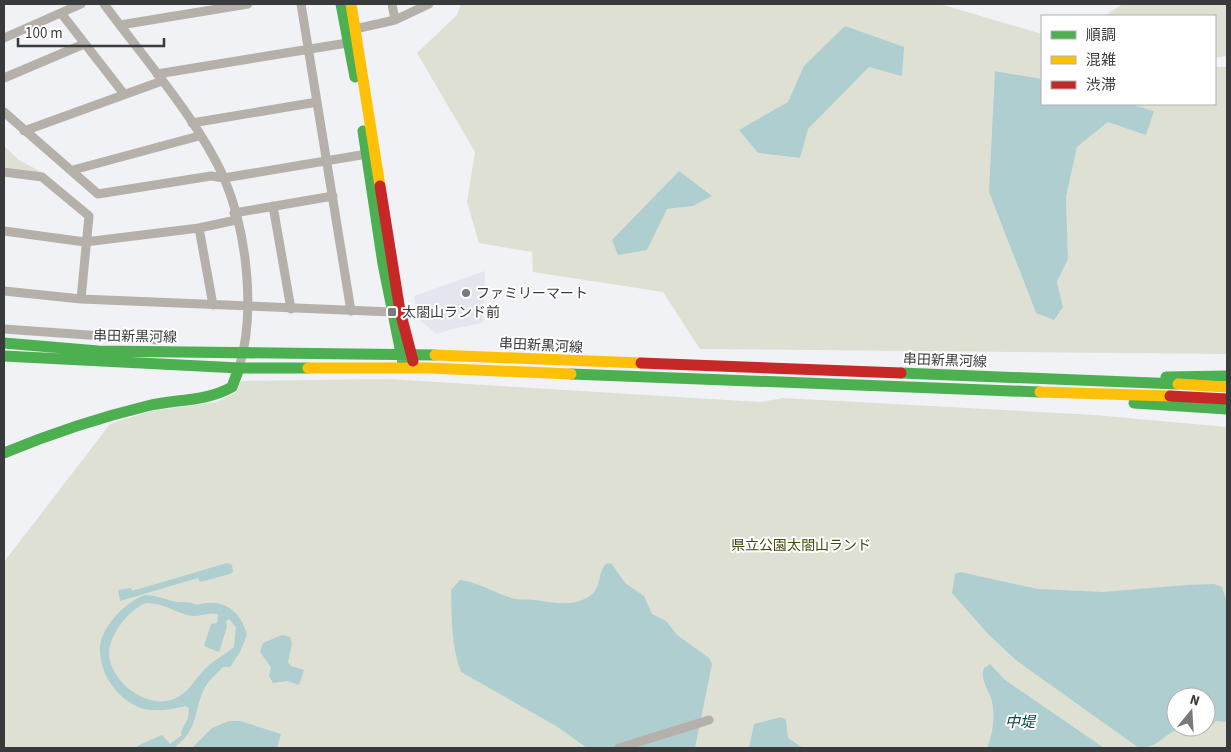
<svg xmlns="http://www.w3.org/2000/svg" width="1231" height="752" font-family="'Source Sans 3','Noto Sans JP',sans-serif">
	<style>
		.built { fill: #e3e6ef }
		.green { fill: #dee0d4; fill-rule: evenodd }
		.water { fill: #aeced0; fill-rule: evenodd }
		.lines { fill: none; stroke-linecap: round; stroke-linejoin: round }
		.street { stroke: #b5b0a9; stroke-width: 9 }
		.fast { stroke: #4caf50; stroke-width: 11 }
		.slow { stroke: #ffc107; stroke-width: 11 }
		.jam { stroke: #c62828; stroke-width: 11 }
		.poi-dot { fill: #797a7d; stroke: #fff; stroke-width: 2 }
		.labels { text-anchor: middle; stroke-width: 4; stroke-linejoin: round; paint-order: stroke }
		.poi-label { font-size: 14px; fill: #393a3c; stroke: #fff; text-anchor: start }
		.street-label { font-size: 14px; fill: #393a3c; stroke: #fff }
		.park-label { font-size: 14px; fill: #45460c; stroke: #fff }
		.water-label { font-size: 15px; font-style: italic; fill: #00474a; stroke: #fff }
	</style>
	<rect width="100%" height="100%" fill="#f1f2f5"/>
	<path class="built" d="M485 271 483 323 452 329 437 334 418 319 414 296Z"/>
	<path class="green" d="M461 4H940L1042 34V79L996 71 1019 270 1036 313 1063 307 1057 282 1068 259 1066 197 1077 147 1108 122 1154 111 1131 104H1215V67H1227V354L700 349 663 292 533 272 532 252 479 243 467 202 475 152 417 53 457 15ZM904 47 869 67 807 129 800 158 758 153 740 131 788 102ZM679 171 711 196 693 206 667 209Z
		M1123 4H1227V56L1215 58V16H1104Z
		M4 146 19 160 43 173 4 167Z
		M388 379 760 402 783 398 1095 415 1227 427V748H4V562L110 424 151 411 217 402 237 392 241 381ZM1176 697H1206V727H1176Z"/>
	<path class="water" d="M845 26 904 47 902 76 869 67 808 129 800 158 758 153 739 130 788 102 804 66Z
		M995 71 1042 79V104H1131L1154 111 1146 135 1108 122 1077 147 1066 197 1068 259 1057 282 1063 307 1054 320 1036 313 989 192Z
		M679 171 712 196 693 206 667 209 647 250 618 255 612 240Z
		M227 563 232 565 233 572 230 574 200 582 198 578 120 601 118 590 131 588 132 591Z
		M607 563 612 564 625 583 644 596 652 614 666 621 677 635 709 658 712 664 695 748H587L556 726 461 672C451 646 452 618 451 590L460 580C479 582 496 594 515 599 521 600 528 599 534 600 554 602 571 608 590 596 602 588 597 571 607 563Z
		M960 572 1038 589 1103 592 1187 585 1214 584 1222 587 1227 602V722L1216 721 1204 733C1166 717 1168 748 1139 748L1017 661 989 635 952 593 955 574ZM1176 697H1206V727H1176Z
		M145 595C157 595 166 600 177 602 185 603 189 601 197 605 222 597 241 610 247 635L240 652 230 667H223C216 674 207 682 203 691 193 716 198 729 174 748H138L137 746 162 735 170 744 182 735 181 732 188 718 189 708 186 706C173 709 157 712 144 709 120 702 101 677 100 652 98 629 125 602 145 595ZM146 603C165 603 177 614 193 616 202 616 209 612 218 614L217 623 211 624 204 646 219 652 227 627 226 621 229 619 236 627 234 647C225 655 215 659 206 668 193 680 187 698 166 701 141 705 110 679 109 654 109 635 129 609 146 603Z
		M282 635 290 637 292 643 288 662 291 666 304 670 299 685 287 681 273 683 269 676 271 667 260 652 263 643Z
		M990 664 1005 680 1104 748H987C993 733 996 714 991 698 987 687 980 679 984 668Z
		M781 717 786 720 788 738 803 748H749L754 724Z
		M229 721H240L281 734 277 748H192L212 728Z"/>
	<g class="lines">
		<path class="street" d="M104 4C143 57 197 118 224 178 247 232 256 312 239 368
			M301 4 351 311
			M392 4 395 20
			M61 13 124 94
			M120 25 248 4
			M355 29 395 20 429 4
			M4 38 81 4
			M157 74 347 43
			M4 78 84 44
			M4 112 98 194 211 176 224 178 367 154
			M192 123 317 102
			M24 131 162 81
			M73 170 199 136
			M4 172 42 177 89 216 81 299 4 291
			M273 206 291 309
			M234 213 333 196
			M199 228 236 220
			M4 231 85 242 199 228 213 305
			M81 299 392 312
			M4 329 158 340
			M619 748 709 720"/>
		<path class="fast" d="M341 4 355 77
			M363 131 383 264 403 363
			M4 343 98 351 435 355
			M4 356 239 368H308
			M901 373 1178 384
			M571 374 1040 392
			M1166 377 1227 376
			M1134 403 1227 409
			M4 453C50 434 97 418 147 406 176 399 205 402 232 387L239 368"/>
		<path class="slow" d="M351 4 380 186
			M435 355 641 363
			M308 368H428L571 374
			M1178 384 1227 387
			M1040 392 1170 396"/>
		<path class="jam" d="M380 186 400 311 413 361
			M641 363 901 373
			M1170 396 1227 399"/>
	</g>
	<g class="poi-dot">
		<circle cx="466" cy="293" r="5"/>
		<rect x="387" y="307" width="10" height="10" rx="2.5"/>
	</g>
	<g class="labels">
		<g class="poi-label">
			<text x="476" y="298">ファミリーマート</text>
			<text x="402" y="317">太閤山ランド前</text>
		</g>
		<g class="street-label">
			<text transform="translate(135 336) rotate(1)" y="5">串田新黒河線</text>
			<text transform="translate(541 345) rotate(3)" y="5">串田新黒河線</text>
			<text transform="translate(945 360) rotate(2)" y="5">串田新黒河線</text>
		</g>
		<g class="park-label">
			<text x="801" y="550">県立公園太閤山ランド</text>
		</g>
		<g class="water-label">
			<text x="1020" y="727">中堤</text>
		</g>
	</g>
	<rect width="1231" height="752" fill="none" stroke="#393a3c" stroke-width="10"/>
	<rect x="1041" y="15" width="175" height="90" fill="#ffffff" stroke="#b0b0b1"/>
	<rect x="1051" y="31" width="25" height="8" fill="#4caf50" stroke="#b0b0b1"/>
	<text x="1086" y="40" font-size="15" fill="#393a3c">順調</text>
	<rect x="1051" y="56" width="25" height="8" fill="#ffc107" stroke="#b0b0b1"/>
	<text x="1086" y="65" font-size="15" fill="#393a3c">混雑</text>
	<rect x="1051" y="81" width="25" height="8" fill="#c62828" stroke="#b0b0b1"/>
	<text x="1086" y="90" font-size="15" fill="#393a3c">渋滞</text>
	<g transform="translate(1191 712) rotate(18)"><circle r="24" fill="#ffffff" stroke="#b0b0b1"/>
	<path d="M0-4L9 19L0 12L-9 19Z" fill="#797a7d"/>
	<text y="-8" font-size="14" font-weight="bold" text-anchor="middle" fill="#393a3c">N</text>
	</g>
	<path d="M18 38v8h146v-8" fill="none" stroke="#393a3c" stroke-width="2.5"/>
	<text x="25" y="38" font-size="15" fill="#393a3c" stroke="#ffffff" stroke-width="4" paint-order="stroke">100 m</text>
</svg>
